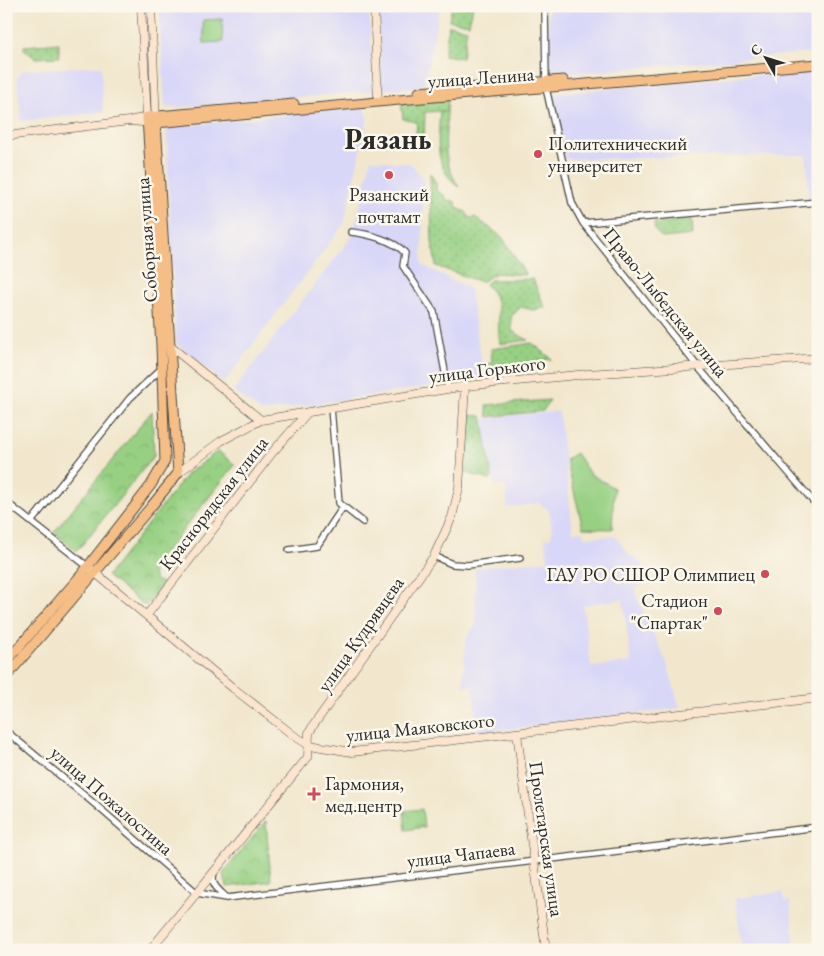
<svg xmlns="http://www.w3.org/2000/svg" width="824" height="956" font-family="'EB Garamond',serif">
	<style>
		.built { fill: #d9d7f8; fill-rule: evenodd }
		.grass { fill: url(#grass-dots); stroke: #617e57 }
		.park { fill: url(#park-crowns); stroke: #617e57 }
		.pitch { fill: #97d083; stroke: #617e57 }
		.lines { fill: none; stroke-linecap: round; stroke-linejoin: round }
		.street-casing { stroke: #494743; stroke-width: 8 }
		.secondary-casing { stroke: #494743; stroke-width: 9 }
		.primary-casing { stroke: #494743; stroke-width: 11 }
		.street { stroke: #fff; stroke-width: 5.5 }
		.secondary { stroke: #fbe5cf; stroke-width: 8 }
		.primary { stroke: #f6be87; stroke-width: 9 }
		.poi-dot { fill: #d1495b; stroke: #fbf7ec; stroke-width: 2 }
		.labels { text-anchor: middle; stroke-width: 5; stroke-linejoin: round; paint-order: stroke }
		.street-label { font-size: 19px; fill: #2b2b2b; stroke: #fbf7ec }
		.poi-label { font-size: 19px; fill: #2b2b2b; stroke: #fbf7ec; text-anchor: start }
		.town-label { font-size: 29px; font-weight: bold; fill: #2b2b2b; stroke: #fbf7ec }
	</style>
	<defs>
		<pattern id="grass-dots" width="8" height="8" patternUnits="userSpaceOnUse" patternTransform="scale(1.25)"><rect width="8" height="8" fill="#97d083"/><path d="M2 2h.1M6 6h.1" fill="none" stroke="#82b371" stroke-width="1.8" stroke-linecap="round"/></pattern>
		<pattern id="park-crowns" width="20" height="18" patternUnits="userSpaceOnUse" patternTransform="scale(1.25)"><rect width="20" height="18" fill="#97d083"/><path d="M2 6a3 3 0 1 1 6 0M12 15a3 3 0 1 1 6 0" fill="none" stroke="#82b371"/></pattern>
	</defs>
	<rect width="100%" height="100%" fill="#fbf7ec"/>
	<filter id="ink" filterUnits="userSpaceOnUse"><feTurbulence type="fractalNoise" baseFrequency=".02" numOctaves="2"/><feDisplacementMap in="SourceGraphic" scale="10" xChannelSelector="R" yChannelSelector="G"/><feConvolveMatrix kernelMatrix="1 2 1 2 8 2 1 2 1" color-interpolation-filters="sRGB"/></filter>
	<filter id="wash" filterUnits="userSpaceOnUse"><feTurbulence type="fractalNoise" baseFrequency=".0096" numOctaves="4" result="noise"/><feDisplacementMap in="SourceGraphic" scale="20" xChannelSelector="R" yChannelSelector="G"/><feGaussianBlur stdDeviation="1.12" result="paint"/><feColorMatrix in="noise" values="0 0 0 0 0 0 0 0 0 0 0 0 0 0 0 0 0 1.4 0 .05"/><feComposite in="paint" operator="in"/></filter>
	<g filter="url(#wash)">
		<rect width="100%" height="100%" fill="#f2e7cd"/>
		<path class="built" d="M159 6H369L374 91 165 108Z
			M378 6H440L424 86 381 90Z
			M548 6H818V52L550 75Z
			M101 66 103 112 21 121 17 77 23 70Z
			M818 69V199L809 200 806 155 565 159 552 94Z
			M364 106 368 117 344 224 224 383 176 343 166 128Z
			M371 159 412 164 423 179 422 265 470 289 484 378 262 412 233 391 353 235Z
			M559 411 573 532 583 531 584 537 615 536 629 554 642 563V586L636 587V596L667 663 680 708 477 733 473 686H463V679L466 639 476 624 475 568 548 560 545 538 551 537 552 530 549 511 540 503 507 508 506 485 495 486 487 450 484 419ZM623 599 631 662 591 667 583 605Z
			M783 892 785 902 790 901 795 945 742 950 735 898Z"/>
		<path class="grass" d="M452 6H473L469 24 449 20Z
			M449 25 467 29 462 58 444 55Z
			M59 43V57L35 58 24 49V46Z
			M448 98 447 111 425 112 424 143 415 144 417 122 403 119 401 102Z
			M430 173 436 183V190L445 196 447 201 452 200 456 203 457 208 466 212 469 218 475 217 502 237 526 275 496 273 481 282 436 266 432 242Z
			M692 219 693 235 663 238 655 231 654 223Z
			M533 279 545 308 533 310 521 307 511 317 512 331 528 340 500 344C495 317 506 305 485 284L491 280Z
			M532 343 552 359 487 368 486 364 492 363 491 349Z
			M550 400 543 411 488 417 486 405Z
			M470 415 482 416 492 478 490 480 467 473Z"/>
		<path class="park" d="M440 111H447C446 144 441 158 459 187 433 167 438 141 440 111Z
			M152 411 154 456 77 551 54 532Z
			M218 451 235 465 154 566 152 571 155 580 163 583 145 606 107 576 188 473Z
			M422 809 424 827 406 830 404 811Z
			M266 821 271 881 227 887 223 873Z"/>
		<path class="pitch" d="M222 19 223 42 204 43 203 20Z
			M576 453 590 474 614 488 612 529 583 528 566 459Z"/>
	</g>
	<g filter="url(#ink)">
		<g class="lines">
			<defs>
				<path id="street" d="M545 6 546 88 572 203 583 223 698 367 818 507
					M583 223 818 202
					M351 232C368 234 394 240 405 253L403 266 434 312 448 388
					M331 408 339 503 363 522
					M6 502 87 566
					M31 522 130 398 162 368
					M289 550 317 546 343 507
					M434 556 452 564 468 565 520 558
					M6 731 97 806 197 893 227 898 818 827
					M214 873C210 885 219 890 227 898"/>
				<path id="secondary" d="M374 6 378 102
					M129 121 156 123 151 6
					M6 136 129 121 147 117 141 6
					M170 346 261 420
					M178 473 221 441 261 420 465 386 588 374 818 358
					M87 566 233 688 293 735 309 745 352 752 818 698
					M147 615 272 453 308 412
					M517 733 546 950
					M150 950 308 757 309 733 313 726 434 556 452 517 459 488 465 386"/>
				<path id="primary" d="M419 92 563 80
					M6 662 82 574 151 485 165 461 161 345 147 117 294 104
					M6 677 150 508 178 473 156 123 399 100 818 64"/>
			</defs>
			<use href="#street" class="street-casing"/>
			<use href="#secondary" class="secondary-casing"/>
			<use href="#primary" class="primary-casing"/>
			<use href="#street" class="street"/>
			<use href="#secondary" class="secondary"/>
			<use href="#primary" class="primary"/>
		</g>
	</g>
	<g class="poi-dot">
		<circle cx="538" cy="154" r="5"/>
		<circle cx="389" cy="175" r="5"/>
		<circle cx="765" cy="574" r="5"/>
		<circle cx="718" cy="611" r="5"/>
		<path d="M311.5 786.5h5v5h5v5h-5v5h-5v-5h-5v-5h5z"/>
	</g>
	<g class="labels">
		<g class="street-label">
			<text transform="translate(481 77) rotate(-4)" y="7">улица Ленина</text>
			<text transform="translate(146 240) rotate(-94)" y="7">Соборная улица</text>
			<text transform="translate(666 302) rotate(51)" y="7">Право-Лыбедская улица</text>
			<text transform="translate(487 369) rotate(-7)" y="7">улица Горького</text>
			<text transform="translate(213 503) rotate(-52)" y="7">Краснорядская улица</text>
			<text transform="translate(360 634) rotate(-55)" y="7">улица Кудрявцева</text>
			<text transform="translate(420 727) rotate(-6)" y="7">улица Маяковского</text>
			<text transform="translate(112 800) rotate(41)" y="7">улица Пожалостина</text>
			<text transform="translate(547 839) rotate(82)" y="7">Пролетарская улица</text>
			<text transform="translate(461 854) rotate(-7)" y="7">улица Чапаева</text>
		</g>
		<g class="poi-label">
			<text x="548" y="150">Политехнический<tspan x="548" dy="22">университет</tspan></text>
			<text x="389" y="201" text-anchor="middle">Рязанский<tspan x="389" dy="22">почтамт</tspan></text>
			<text x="755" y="581" text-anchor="end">ГАУ РО СШОР Олимпиец</text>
			<text x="708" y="607" text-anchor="end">Стадион<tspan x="708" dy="22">"Спартак"</tspan></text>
			<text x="325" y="790">Гармония,<tspan x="325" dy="22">мед.центр</tspan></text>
		</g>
		<g class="town-label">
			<text x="388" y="149">Рязань</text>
		</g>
	</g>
	<rect width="824" height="956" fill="none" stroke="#fbf7ec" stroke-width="25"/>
	<g transform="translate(766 58) rotate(309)" stroke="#fbf7ec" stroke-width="4" paint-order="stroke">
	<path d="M0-4L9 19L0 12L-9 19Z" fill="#2b2b2b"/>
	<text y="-8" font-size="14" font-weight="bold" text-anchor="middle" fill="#2b2b2b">С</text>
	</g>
</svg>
